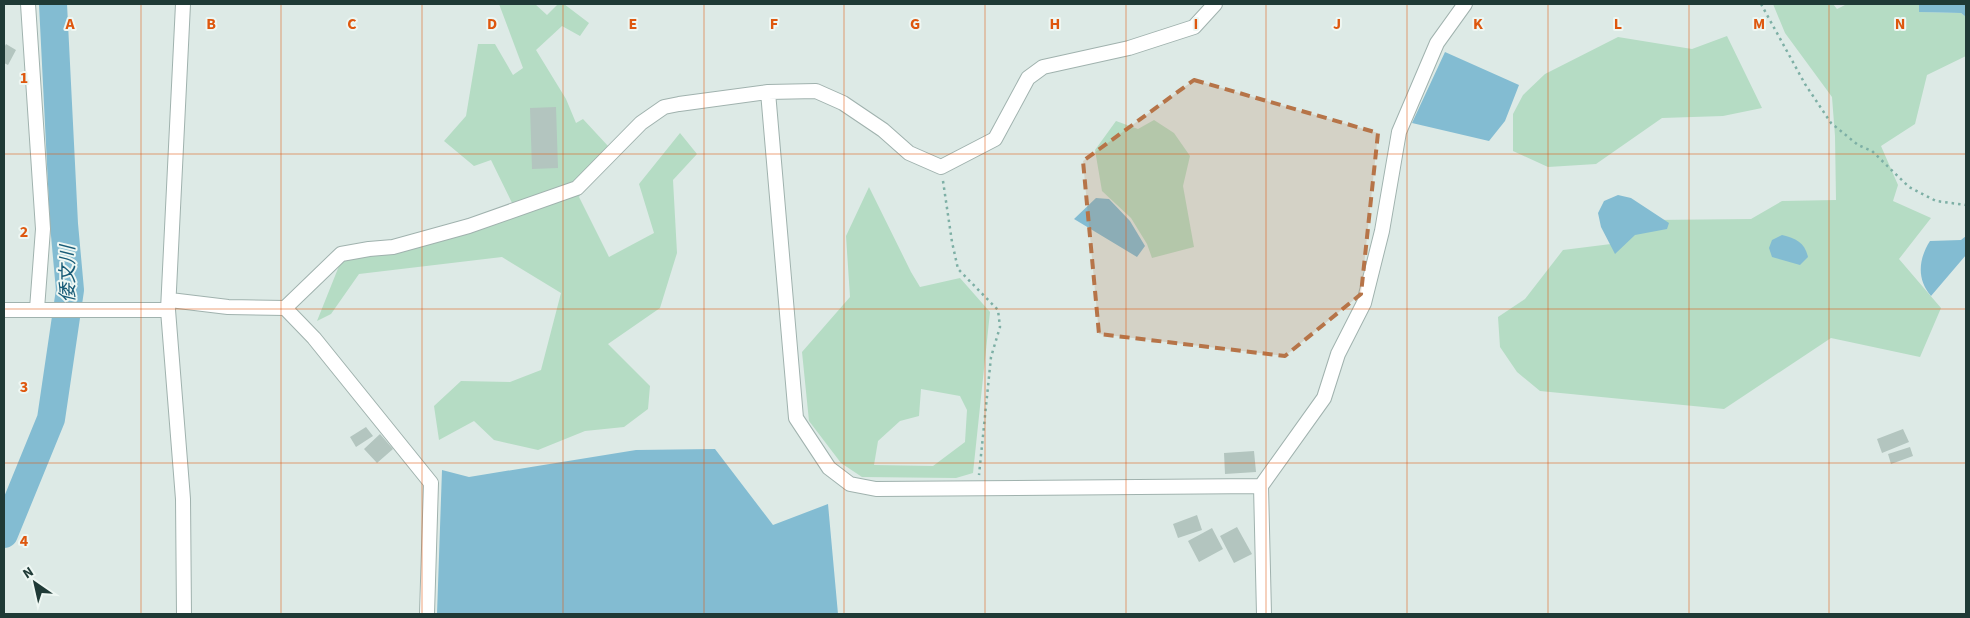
<svg xmlns="http://www.w3.org/2000/svg" width="1970" height="618" font-family="'Source Sans 3','Noto Sans JP',sans-serif">
	<style>
		.green { fill: #b5dcc4; fill-rule: evenodd }
		.water { fill: #83bcd2 }
		.lines { fill: none; stroke-linecap: round; stroke-linejoin: round }
		.river { stroke: #83bcd2; stroke-width: 28 }
		.building { fill: #b3c5bf }
		.minor-casing { stroke: #a0b2ae; stroke-width: 16 }
		.path { stroke: #7dafa5; stroke-width: 2.5; stroke-dasharray: 2.5 4; stroke-linecap: butt }
		.minor { stroke: #fff; stroke-width: 14 }
		.marked { fill: #b67448; fill-opacity: 0.2; stroke: #b67448; stroke-width: 4; stroke-dasharray: 10 6; stroke-linejoin: round }
		.grid { fill: none; stroke: #de570e; stroke-width: 1; stroke-opacity: 0.55 }
		.labels { text-anchor: middle; stroke-width: 4; stroke-linejoin: round; paint-order: stroke }
		.water-label { font-size: 19px; font-style: italic; fill: #185b77; stroke: #eef7f3 }
		.grid-label { font-size: 16px; text-anchor: middle; font-weight: bold; fill: #de570e; stroke: #eef7f3; stroke-width: 4; stroke-linejoin: round; paint-order: stroke }
	</style>
	<rect width="100%" height="100%" fill="#ddeae6"/>
	<path class="green" d="M499 4H535L547 15 558 4H564L589 23 580 36 562 26 536 50 566 99 576 123 583 119 608 146 579 197 609 257 654 233 639 184 680 133 697 154 673 180 677 253 660 308 608 344 650 386 648 409 624 427 585 431 538 450 494 440 474 421 439 440 434 406 461 381 510 382 541 370 561 293 502 257 359 274 331 314 317 321 341 261 518 215 491 160 474 166 444 141 466 116 478 44H495L513 75 523 68Z
		M1773 4H1833L1837 9 1847 4H1919L1920 12 1961 13 1966 17V56L1927 75 1915 124 1881 146 1898 185 1893 201 1931 218 1899 259 1941 308 1920 357 1831 338 1724 409 1540 391 1517 372 1500 347 1498 317 1525 299 1563 250 1619 243 1651 220 1751 219 1782 201 1836 200 1835 136 1832 97 1785 33Z
		M1727 36 1762 108 1723 116 1662 118 1596 164 1548 167 1513 151V114L1523 95 1545 74 1618 37 1692 49Z
		M1154 120 1174 133 1190 156 1183 186 1194 247 1152 258 1147 244 1131 218 1102 191 1095 150 1116 121 1138 129Z
		M869 187 911 272 920 287 960 278 990 312 973 473 956 478 862 477 841 463 809 421 802 352 850 297 846 236ZM921 389 960 396 967 410 965 442 933 466 874 465 878 441 900 421 919 416Z"/>
	<path class="water" d="M1919 4H1966V17L1961 13 1919 12Z
		M1445 52 1519 85 1505 121 1489 141 1412 123Z
		M1618 195 1631 198 1669 223 1667 229 1635 235 1615 254 1601 227 1598 213 1604 201Z
		M1096 198 1109 199 1130 221 1145 246 1137 257 1074 219Z
		M1782 235C1796 238 1805 243 1808 257L1800 265 1772 257 1769 248 1772 240Z
		M1966 236V255L1931 296C1916 279 1919 258 1930 241L1961 240Z
		M715 449 773 525 828 504 838 614H437L442 470 469 477 636 450Z"/>
	<g class="lines">
		<path class="river" d="M4 534 51 419 70 290 64 224 53 4"/>
	</g>
	<path class="building" d="M6 44 16 50 8 65 4 63V48Z
		M556 107 558 168 532 169 530 108Z
		M366 427 373 436 356 447 350 437Z
		M1903 429 1909 442 1882 453 1877 439Z
		M380 434 393 449 377 463 364 449Z
		M1910 447 1913 456 1891 464 1888 454Z
		M1254 451 1256 472 1225 474 1224 453Z
		M1197 515 1202 530 1178 538 1173 524Z
		M1237 527 1252 554 1234 563 1220 536Z
		M1212 528 1223 549 1199 562 1188 541Z"/>
	<g class="lines">
		<defs>
			<path id="minor" d="M28 4 43 229 37 309
				M183 4 168 310 183 499 184 614
				M768 92 796 418 829 468 850 484 876 489 1261 486
				M170 300 228 307 285 308 314 338 431 483 427 614
				M285 308 341 254 369 249 393 247 469 226 577 188 641 123 664 107 679 104 768 92 816 91 843 103 883 130 909 153 941 167 995 139 1028 78 1043 67 1129 48 1194 27 1215 4
				M4 310H168
				M1264 614 1261 486 1324 398 1338 354 1364 303 1382 231 1399 132 1437 43 1465 4"/>
		</defs>
		<use href="#minor" class="minor-casing"/>
		<path class="path" d="M1761 4 1805 84 1831 123 1858 145 1872 151 1909 187 1936 201 1966 205
			M943 181 952 242 958 269 998 310 1000 327 991 357 979 475"/>
		<use href="#minor" class="minor"/>
	</g>
	<path class="marked" d="M1194 80 1378 133 1361 294 1285 356 1099 334 1083 161Z"/>
	<path class="grid" d="M141 4V614M281 4V614M422 4V614M563 4V614M704 4V614M844 4V614M985 4V614M1126 4V614M1266 4V614M1407 4V614M1548 4V614M1689 4V614M1829 4V614M4 154H1966M4 309H1966M4 463H1966"/>
	<g class="labels">
		<g class="water-label">
			<text transform="translate(67 274) rotate(-90)" y="7">倭文川</text>
		</g>
	</g>
	<g class="grid-label">
		<text x="70" y="29">A</text>
		<text x="211" y="29">B</text>
		<text x="352" y="29">C</text>
		<text x="492" y="29">D</text>
		<text x="633" y="29">E</text>
		<text x="774" y="29">F</text>
		<text x="915" y="29">G</text>
		<text x="1055" y="29">H</text>
		<text x="1196" y="29">I</text>
		<text x="1337" y="29">J</text>
		<text x="1478" y="29">K</text>
		<text x="1618" y="29">L</text>
		<text x="1759" y="29">M</text>
		<text x="1900" y="29">N</text>
		<text x="24" y="83">1</text>
		<text x="24" y="237">2</text>
		<text x="24" y="392">3</text>
		<text x="24" y="546">4</text>
	</g>
	<rect width="1970" height="618" fill="none" stroke="#1f3a36" stroke-width="10"/>
	<g transform="translate(35 583) rotate(326)" stroke="#eef7f3" stroke-width="4" paint-order="stroke">
	<path d="M0-4L9 19L0 12L-9 19Z" fill="#1f3a36"/>
	<text y="-8" font-size="14" font-weight="bold" text-anchor="middle" fill="#1f3a36">N</text>
	</g>
</svg>
